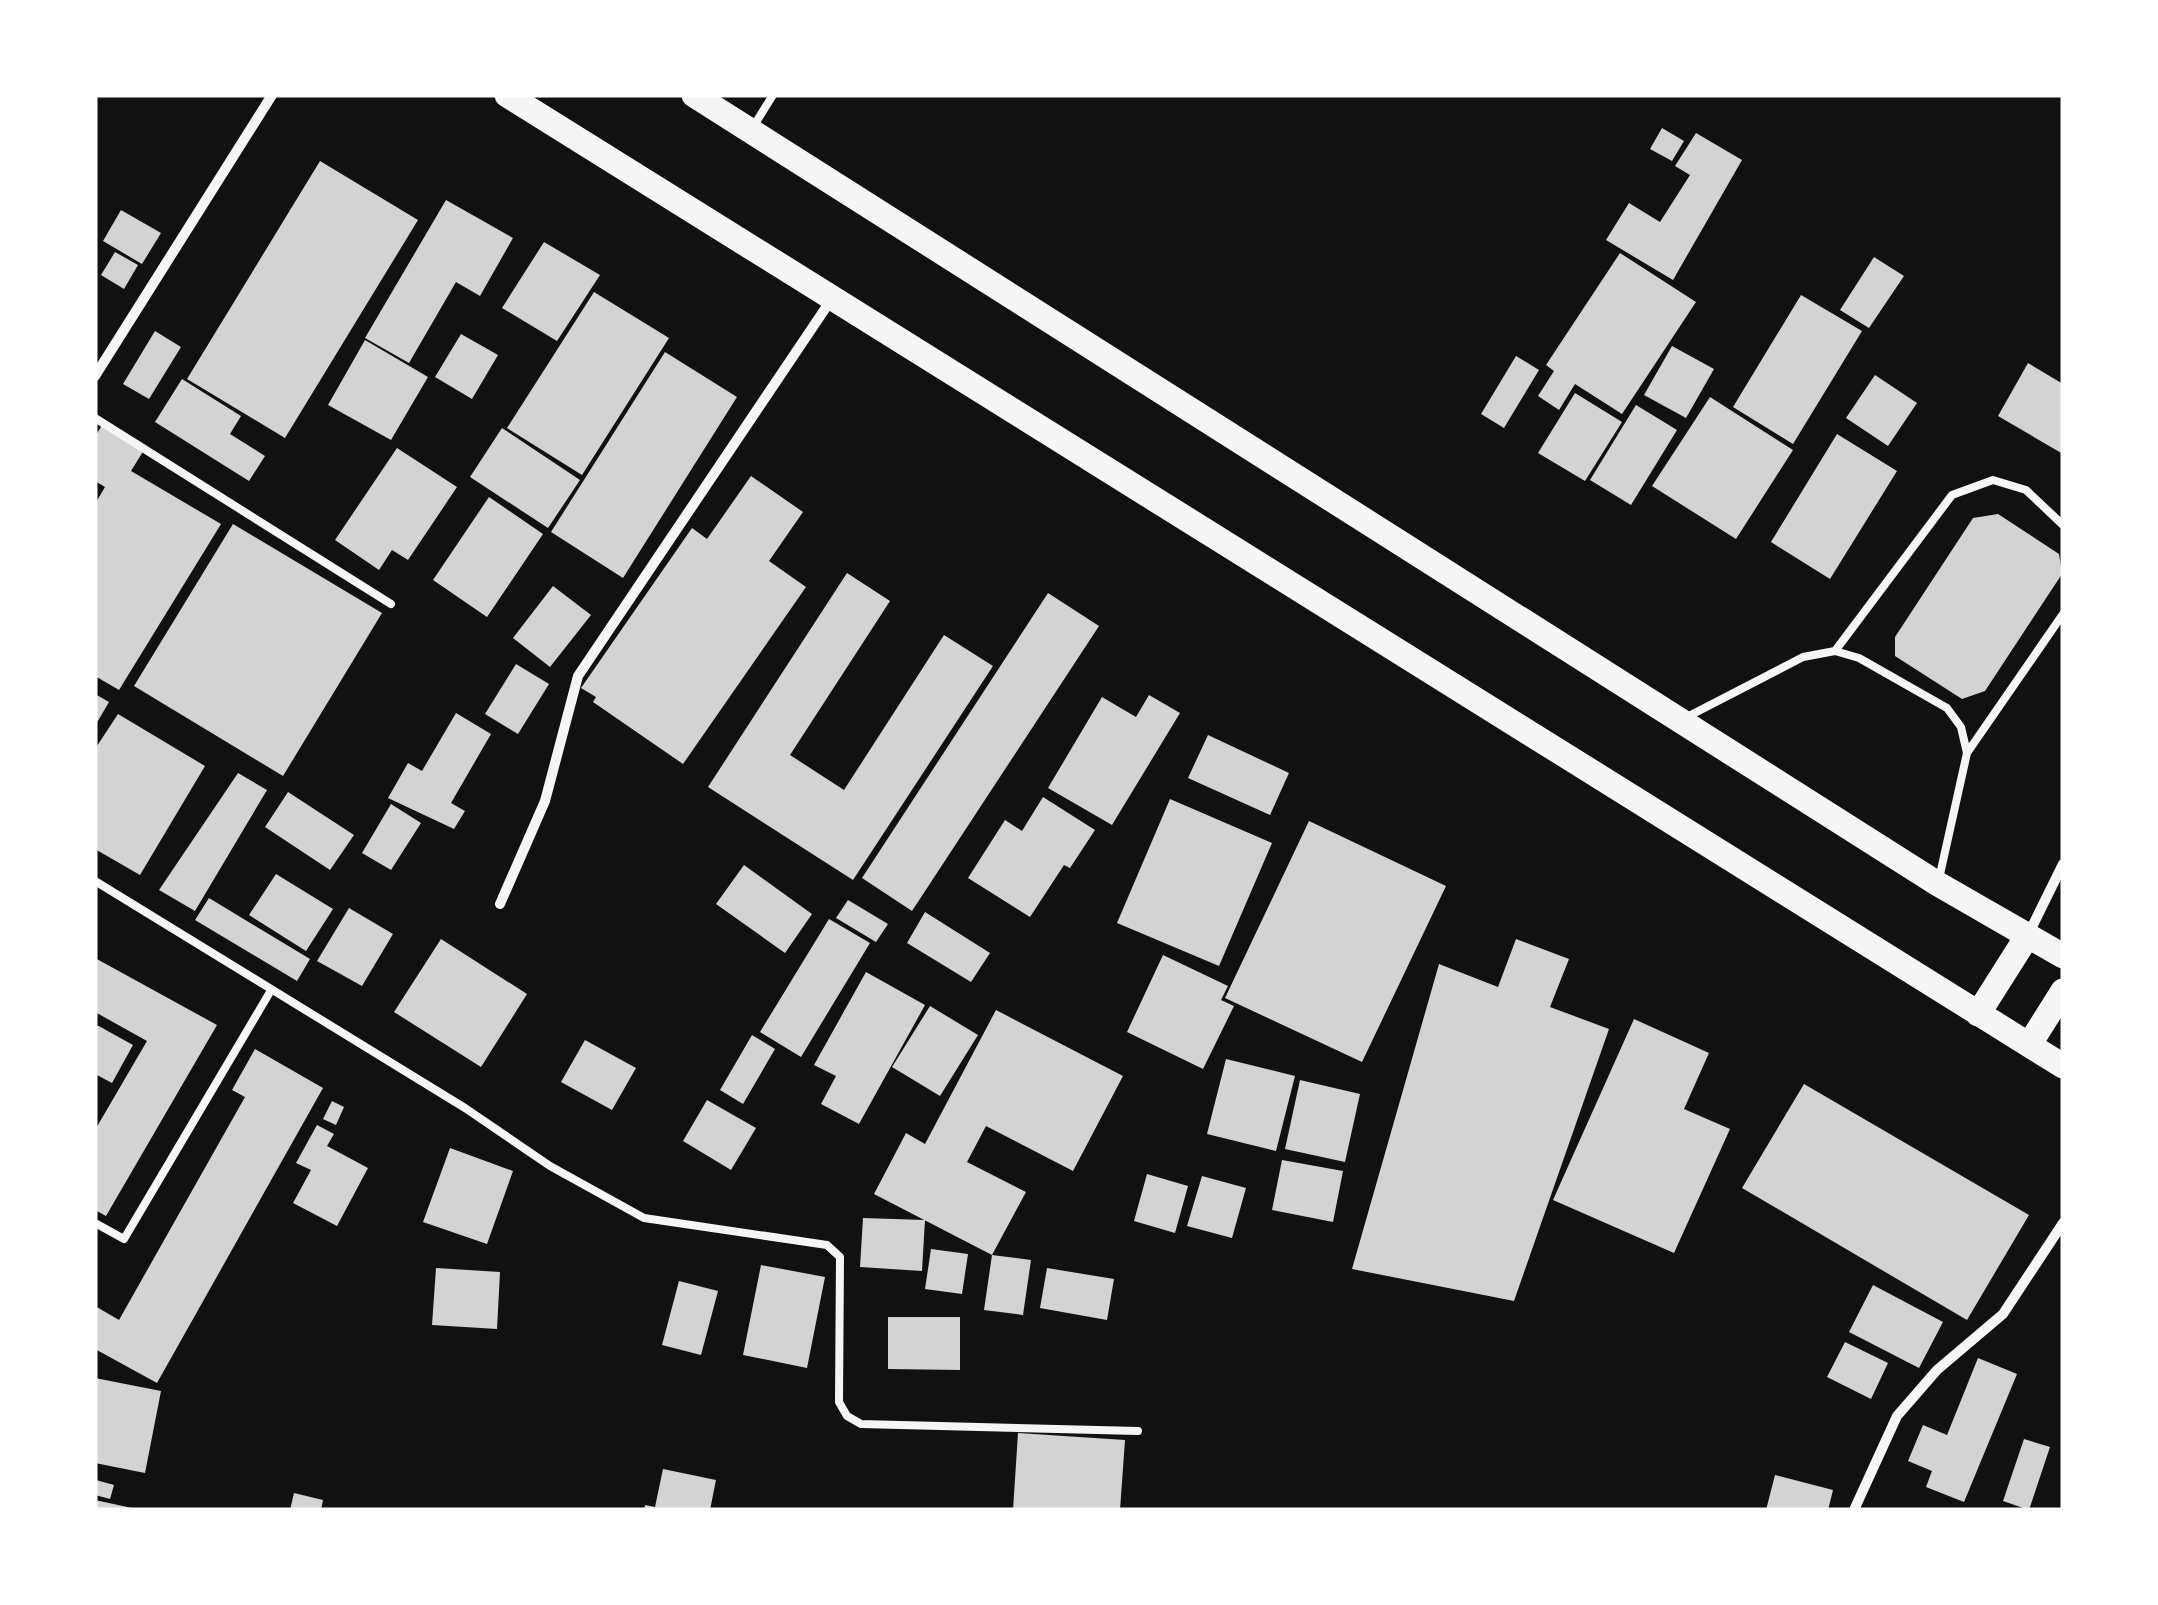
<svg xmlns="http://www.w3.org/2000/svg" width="2158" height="1605" font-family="Ubuntu,sans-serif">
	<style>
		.building { fill: #d3d3d3 }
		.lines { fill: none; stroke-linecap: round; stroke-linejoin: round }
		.service { stroke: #f5f5f5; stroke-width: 8 }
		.minor { stroke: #f5f5f5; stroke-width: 10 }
		.primary { stroke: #f5f5f5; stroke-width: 25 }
	</style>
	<rect width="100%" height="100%" fill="#111"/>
	<path class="building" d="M1662 128 1684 141 1672 161 1650 149Z
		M1696 133 1742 160 1673 280 1606 240 1629 203 1660 222 1690 175 1675 166Z
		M320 161 418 220 285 438 187 379Z
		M446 200 513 238 480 296 456 282 409 363 365 338Z
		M121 210 161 233 142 264 103 241Z
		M544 242 600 275 557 341 502 308Z
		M115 252 138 265 124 289 101 275Z
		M1620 253 1696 302 1622 414 1575 384 1559 410 1538 396 1554 371 1546 365Z
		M1874 257 1904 276 1869 328 1840 310Z
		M594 292 669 338 582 475 507 428Z
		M1801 295 1862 331 1793 444 1733 407Z
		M155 331 181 347 149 399 123 384Z
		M461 334 498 355 472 399 435 377Z
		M365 340 428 377 391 440 328 405Z
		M1672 346 1714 369 1686 418 1644 395Z
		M665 352 737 397 623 578 551 532Z
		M1516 356 1539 370 1504 428 1481 414Z
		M2028 363 2063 384V454L1998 416Z
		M1875 375 1917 403 1888 446 1846 418Z
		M182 379 241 416 230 434 265 456 249 481 155 422Z
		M1575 393 1622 422 1585 481 1538 453Z
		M1710 397 1793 450 1736 539 1652 486Z
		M1636 405 1677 430 1631 505 1590 480Z
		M102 425 144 450 131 471 221 524 119 690 95 676V504L105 487 95 481V437Z
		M502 428 580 480 548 528 470 477Z
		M1837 434 1897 471 1830 579 1771 542Z
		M397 448 457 487 408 560 392 550 379 570 335 540Z
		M751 476 803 512 769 561 806 587 683 764 593 702 596 697 581 688 692 528 707 539Z
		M489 497 543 534 487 617 433 580Z
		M1998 514 2059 554 2062 574 1985 691 1962 699 1895 656V637L1973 518Z
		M233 524 382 613 283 776 134 686Z
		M847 573 890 601 790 755 844 790 944 635 993 666 853 880 708 787Z
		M553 586 591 615 550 667 513 638Z
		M1048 593 1099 626 912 911 862 878Z
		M516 664 549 684 518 734 485 714Z
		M95 694 109 702 95 726Z
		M1149 695 1180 713 1112 825 1048 788 1102 697 1136 717Z
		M456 713 491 734 451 803 465 811 454 829 388 798 408 763 422 771Z
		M118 714 205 766 140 875 95 849V749Z
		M1208 735 1289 773 1270 815 1188 778Z
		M238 773 267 790 195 911 159 890Z
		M288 792 354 835 330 870 265 827Z
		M1043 797 1095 830 1070 868 1064 865 1030 917 968 878 1005 820 1022 831Z
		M1170 799 1272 843 1219 966 1117 923Z
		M391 804 421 823 391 870 362 853Z
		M1309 821 1446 886 1362 1062 1225 998Z
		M744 865 812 914 785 953 716 904Z
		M276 874 333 909 306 951 249 915Z
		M209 898 310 959 297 981 195 920Z
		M848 900 888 924 876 942 836 918Z
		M349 908 393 934 362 986 317 961Z
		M925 912 990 953 971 982 907 943Z
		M829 919 870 943 801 1057 760 1032Z
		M441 939 527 994 481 1067 394 1012Z
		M1516 939 1569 959 1550 1007 1609 1029 1514 1301 1352 1269 1439 964 1498 987Z
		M1163 955 1228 986 1221 1000 1234 1006 1203 1069 1127 1032Z
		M95 958 217 1025 106 1216 95 1210V1130L147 1041 95 1012Z
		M866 972 925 1005 859 1124 821 1104 836 1076 814 1065Z
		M930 1006 978 1035 940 1096 892 1067Z
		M996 1010 1123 1076 1073 1171 986 1126 967 1162 1026 1192 992 1255 874 1194 906 1133 925 1144Z
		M1634 1019 1709 1053 1684 1109 1730 1129 1674 1253 1553 1200Z
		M95 1024 133 1045 112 1083 95 1074Z
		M752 1035 775 1049 743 1104 720 1090Z
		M585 1040 636 1068 612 1110 561 1082Z
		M255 1049 323 1088 157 1383 95 1349V1306L119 1320 245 1097 232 1090Z
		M1226 1059 1295 1076 1276 1151 1207 1134Z
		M1300 1080 1360 1094 1345 1162 1285 1149Z
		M1804 1084 2029 1215 1967 1320 1742 1188Z
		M707 1100 756 1128 731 1170 683 1141Z
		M332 1101 344 1107 336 1125 323 1119Z
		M317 1125 334 1134 327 1146 368 1168 337 1226 293 1203 311 1170 296 1163Z
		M450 1148 513 1171 487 1244 423 1222Z
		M1282 1160 1343 1171 1333 1222 1272 1210Z
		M1147 1174 1188 1186 1175 1233 1134 1221Z
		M1202 1176 1246 1188 1232 1238 1187 1226Z
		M863 1218 925 1220 922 1271 860 1267Z
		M931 1249 968 1254 962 1294 925 1289Z
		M992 1255 1031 1260 1023 1315 984 1310Z
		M761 1265 825 1277 807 1368 743 1355Z
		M436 1268 500 1272 497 1329 432 1325Z
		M1047 1268 1114 1279 1107 1320 1040 1308Z
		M679 1281 718 1291 701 1355 662 1345Z
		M1873 1285 1943 1322 1919 1368 1849 1332Z
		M888 1317H960V1370L888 1369Z
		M1845 1342 1888 1363 1871 1399 1827 1377Z
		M1978 1358 2017 1374 1964 1502 1926 1487 1932 1471 1908 1461 1923 1425 1947 1435Z
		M95 1378 161 1391 145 1473 95 1463Z
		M1018 1433 1125 1440 1120 1510H1013Z
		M2024 1439 2050 1447 2029 1510 2003 1501Z
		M663 1469 716 1480 710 1510H644L645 1505 655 1507Z
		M1775 1475 1833 1490 1828 1510H1766Z
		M96 1480 114 1485 110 1499 95 1495Z
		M294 1493 323 1500 321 1510H290Z
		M95 1500 132 1508V1510H95Z"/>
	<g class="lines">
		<path class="service" d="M753 127 773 95
			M95 418 391 604
			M1835 651 1952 495 1993 480 2026 490 2063 525
			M1685 718 1803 657 1835 651 1859 658 1947 708 1961 727 1967 753 1939 879
			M1967 753 2063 614
			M95 881 465 1108 550 1166 644 1218 827 1245 840 1257 839 1402 847 1416 861 1424 1138 1431
			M95 1223 124 1239 270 992"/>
		<path class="minor" d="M95 376 272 95
			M500 904 545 801 578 676 831 300
			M2028 935 2063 864
			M1854 1510 1897 1416 1937 1370 2003 1314 2063 1223"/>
		<path class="primary" d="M507 95 2063 1066
			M694 95 1938 884 2063 956
			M1978 1014 2028 935
			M2029 1045 2063 991"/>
	</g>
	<rect width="2158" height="1605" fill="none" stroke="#ffffff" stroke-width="195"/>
</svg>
